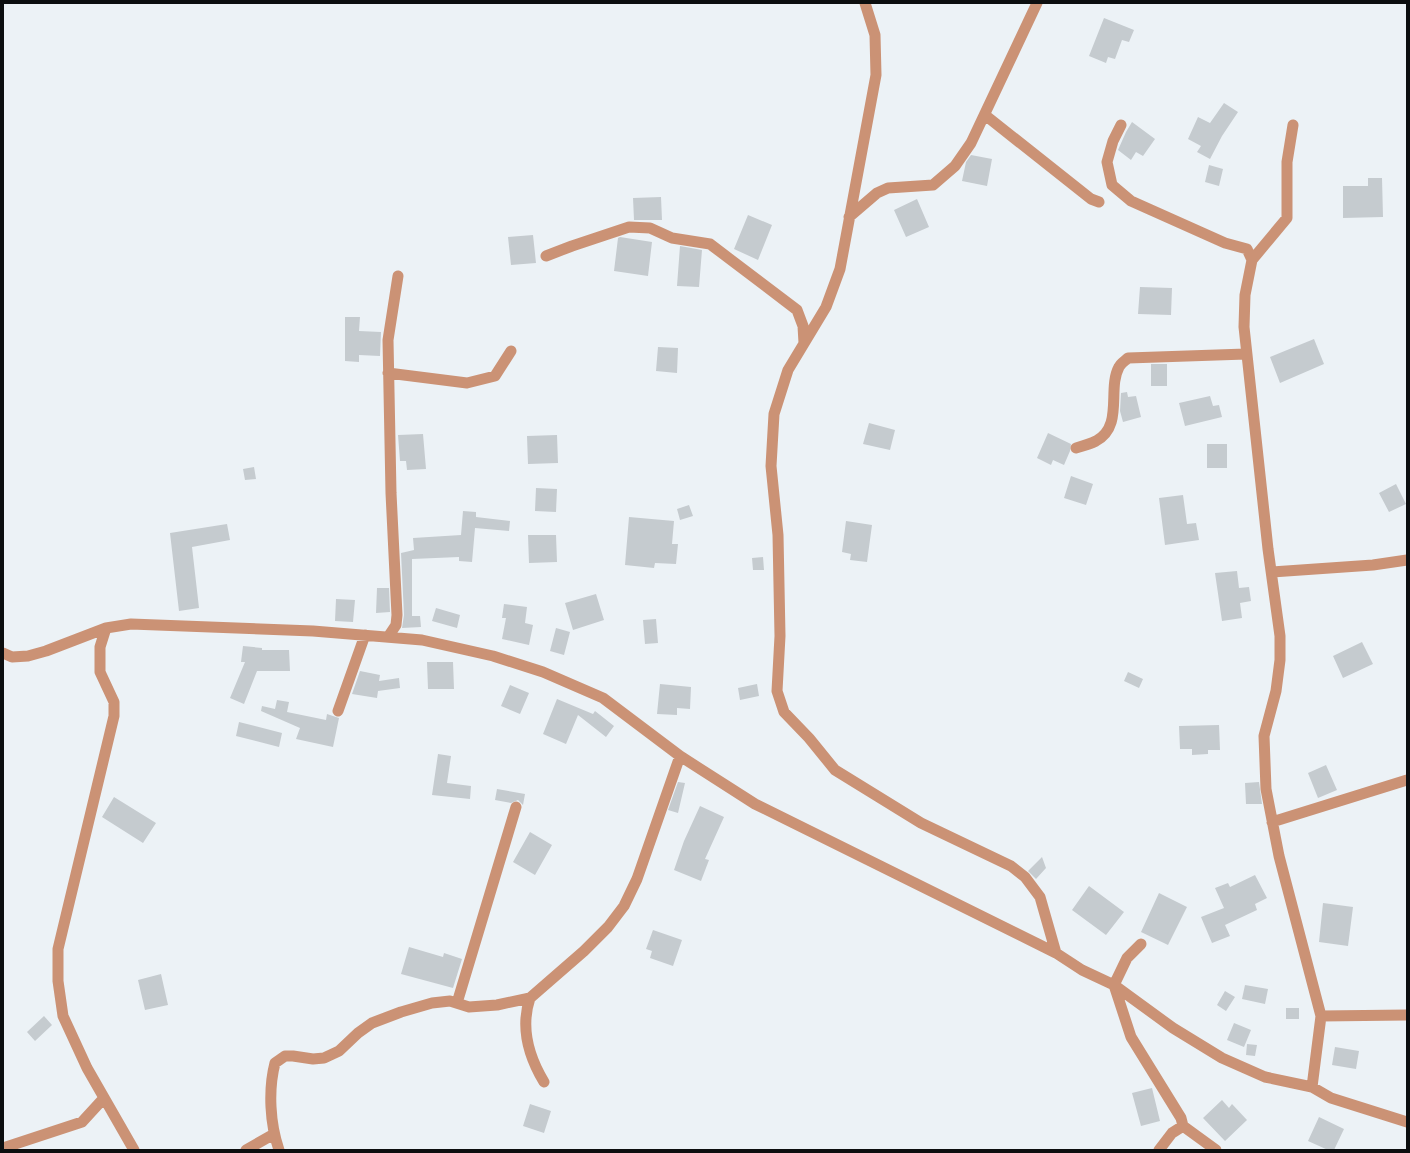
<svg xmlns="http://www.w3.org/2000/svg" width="1410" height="1153" font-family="'Archivo Narrow',sans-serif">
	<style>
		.building { fill: #c5cbcf }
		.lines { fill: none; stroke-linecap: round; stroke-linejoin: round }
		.minor { stroke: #cb9275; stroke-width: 11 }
	</style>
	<rect width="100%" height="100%" fill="#ecf2f6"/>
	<path class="building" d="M1104 18 1134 30 1129 42 1122 40 1115 59 1108 57 1106 63 1089 56Z
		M1224 103 1238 112 1222 136 1210 159 1197 152 1201 146 1188 139 1198 117 1210 123Z
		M1132 122 1155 139 1143 156 1136 152 1131 160 1118 150 1126 132Z
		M971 155 992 159 987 186 962 181 966 162Z
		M1209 165 1223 169 1219 186 1205 182Z
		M1368 178H1382L1383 217 1343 218V186H1368Z
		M661 197 662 220H634L633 198Z
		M917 199 929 227 906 237 894 210Z
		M748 215 772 225 758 260 734 249Z
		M533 235 536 263 511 265 508 237Z
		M620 237 652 242 648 276 614 271 618 238Z
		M680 246 702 250 699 287 677 286Z
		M1140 287 1172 288 1171 315 1138 314Z
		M345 317H360L359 331 381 332 380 356 359 355V362L345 361Z
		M1314 339 1324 364 1280 383 1270 357Z
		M658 347 678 348 677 373 656 371Z
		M1151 364H1167V386H1151Z
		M1127 392 1128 397 1136 396 1141 417 1123 422 1120 411 1121 393Z
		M1210 396 1213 406 1219 405 1222 417 1185 426 1179 403Z
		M869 423 895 430 890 450 863 444Z
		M1048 433 1071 444 1070 451 1064 465 1053 460 1051 465 1037 458Z
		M423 434 426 469 407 470 406 461H400L398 435Z
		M557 435 558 463 528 464 527 436Z
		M1207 444H1227V468H1207Z
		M254 467 256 479 245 480 243 469Z
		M1071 476 1093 484 1086 505 1064 498Z
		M1396 484 1406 504 1389 512 1379 493Z
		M536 488 557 489 556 512 535 511Z
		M1183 495 1187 524 1196 523 1199 540 1165 545 1159 498Z
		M689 505 693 516 680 520 677 509Z
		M463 511 476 512V517L510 521 509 531 475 528 472 562 459 561V557L412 559V616H420L421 627 402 628 404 615 401 553 414 550 413 538 461 535Z
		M629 517 674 521 672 544H678L676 564 655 563 654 568 625 565Z
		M846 521 872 525 867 562 850 560 851 554 842 552Z
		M227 524 230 540 192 547 199 608 179 611 170 533Z
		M528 535H556L557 562 529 563Z
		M763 557 764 570H753L752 558Z
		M1237 571 1239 588 1249 587 1251 601 1240 603 1242 618 1222 621 1215 573Z
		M377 588H389L390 612 376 613Z
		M596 594 604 620 573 630 565 603Z
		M336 599 355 600 353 622 335 621Z
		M504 604 527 607 525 623 533 625 529 645 502 639 506 618H502Z
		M436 608 460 615 457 628 432 621Z
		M656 619 658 643 645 644 643 620Z
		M556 628 570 632 564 655 550 651Z
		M1362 642 1373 664 1343 678 1333 656Z
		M243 646 262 648V650H289L290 671H257L244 704 230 698 245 662H241Z
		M427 662H453L454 689H428Z
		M360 671 380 675 379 681 399 678 400 688 378 691 377 698 352 694Z
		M1128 672 1143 679 1139 688 1124 681Z
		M660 684 691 687 690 709 677 708V715L657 714Z
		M757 684 759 696 740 700 738 688Z
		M510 685 529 693 520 714 501 706Z
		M557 699 593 714 595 711 614 726 606 737 578 715 566 744 543 734Z
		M277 700 289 702 287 712 326 720 327 714 339 718 333 747 296 739 300 728 261 711 262 706 275 709Z
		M239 722 282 733 279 747 236 736Z
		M1219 725 1220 750H1208V754L1192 755V749H1180L1179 726Z
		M438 754 451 756 447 783 471 786 470 799 432 795Z
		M1326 765 1337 790 1318 798 1308 773Z
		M678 782 685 783 678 813 668 810Z
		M1259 782 1262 804H1246L1245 783Z
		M497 789 525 794 523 805 518 800 511 803 495 800Z
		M114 797 156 823 143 843 102 817Z
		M700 806 724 817 705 859 709 860 701 881 674 870 684 841Z
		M530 832 552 845 535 875 513 862Z
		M1042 857 1046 868 1036 879 1028 871Z
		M1255 875 1267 898 1255 904 1257 910 1225 925 1230 936 1212 943 1201 917 1224 908 1215 888 1228 883 1230 887Z
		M1089 886 1124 912 1106 935 1072 910Z
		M1159 893 1187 907 1168 945 1141 932Z
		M1323 903 1353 907 1348 946 1319 942Z
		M653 930 682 940 673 966 650 958 652 951 646 949Z
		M409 947 443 957 444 953 462 959 453 988 401 974Z
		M161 974 168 1005 145 1010 138 980Z
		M1245 985 1268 989 1265 1004 1242 999Z
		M1225 991 1235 997 1226 1011 1217 1005Z
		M1286 1008H1299V1019H1286Z
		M44 1016 52 1025 35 1041 27 1032Z
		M1234 1023 1251 1030 1244 1047 1227 1040Z
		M1247 1044 1257 1045 1255 1056 1246 1055Z
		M1335 1047 1359 1051 1356 1069 1332 1065Z
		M1152 1088 1160 1121 1141 1126 1132 1093Z
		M1222 1100 1229 1108 1232 1104 1247 1120 1225 1141 1203 1118Z
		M530 1104 551 1111 544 1133 523 1126Z
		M1319 1117 1344 1129 1334 1150H1328L1308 1141Z"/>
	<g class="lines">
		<path class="minor" d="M865 3 875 35 876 75 840 269 826 307 788 370 774 414 771 466 778 535 780 636 777 691 784 712 809 738 835 770 921 823 1011 866 1025 877 1040 897 1056 953
			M985 115 1091 199 1099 202
			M1121 125 1113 141 1107 162 1112 185 1131 201 1225 243 1247 249 1252 260 1245 295 1244 327 1268 549 1280 636V660L1276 691 1264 736 1266 789 1279 856 1321 1016 1312 1087
			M849 217 877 193 888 188 933 185 955 166 971 143 1037 3
			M546 256 572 246 629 227 650 228 672 238 710 244 797 310 803 326 804 343
			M1252 260 1287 218V162L1293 125
			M388 373 467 383 495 376 511 351
			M1076 448C1083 446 1090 444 1096 441 1124 426 1107 389 1119 367 1121 363 1125 361 1128 358L1246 354
			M1272 572 1373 565 1407 560
			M106 628 100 647V672L114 702V716L58 949V981L63 1016 87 1068 134 1150
			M388 637 396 625 397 615 391 493 388 340 398 276
			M3 653 12 657 28 656 46 651 106 628 131 624 313 631 422 640 493 656 543 672 603 698 680 756 755 804 1056 953 1082 970 1114 985 1173 1028 1222 1058 1265 1077 1312 1087 1331 1098 1407 1122
			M338 711 365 635
			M1272 822 1407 780
			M1141 944 1127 958 1114 985 1131 1037 1181 1118 1183 1126 1172 1133 1159 1150
			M457 1003 516 807
			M1321 1016 1407 1015
			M544 1082C529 1057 520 1028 530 998L584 951 608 927 624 906 637 879 680 756
			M1183 1126 1216 1150
			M3 1148 82 1122 104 1098
			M246 1150 274 1134
			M279 1150C270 1124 268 1090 275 1063L285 1056H293L313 1059 324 1058 339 1051 358 1033 372 1023 401 1012 432 1003 450 1001 469 1007 497 1005 530 998"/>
	</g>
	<rect width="1410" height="1153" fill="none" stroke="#0c0e0f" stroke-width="8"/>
</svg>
